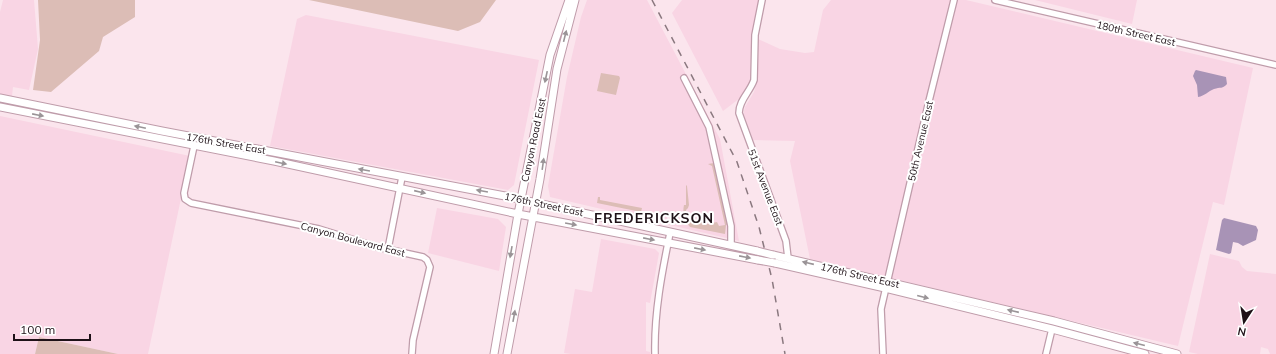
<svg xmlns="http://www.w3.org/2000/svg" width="1276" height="354" font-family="Mulish,sans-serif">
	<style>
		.built { fill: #f9d5e4 }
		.green { fill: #dcbdb6 }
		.water { fill: #a893b6 }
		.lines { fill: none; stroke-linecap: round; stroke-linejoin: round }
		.minor-casing { stroke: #bf9caa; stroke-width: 8 }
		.major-casing { stroke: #bf9caa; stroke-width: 9 }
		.minor { stroke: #fff; stroke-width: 5.5 }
		.major { stroke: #fff; stroke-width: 7 }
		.rail { stroke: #8a787f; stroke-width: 1.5; stroke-dasharray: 7 7; stroke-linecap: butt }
		.major-bridge-casing { stroke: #bf9caa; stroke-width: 9; stroke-linecap: butt }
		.major-bridge { stroke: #fff; stroke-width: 7 }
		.oneway { fill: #9a9497 }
		.labels { text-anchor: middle; stroke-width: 4; stroke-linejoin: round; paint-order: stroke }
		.street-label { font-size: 10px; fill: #1e1117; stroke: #fff }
		.district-label { font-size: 14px; font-weight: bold; letter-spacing: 1px; fill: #1e1117; stroke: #fff }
	</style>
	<rect width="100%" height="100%" fill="#fbe5ed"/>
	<path class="built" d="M3 0H34L38 49 29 90 13 87 12 96 0 94V12Z
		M587 0H647L720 139 739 241 550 197 548 186 567 77 581 17Z
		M682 0H760L754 33 751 77 748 88 744 95 723 111 672 13Z
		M831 0H966L1253 68 1224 205 1213 202 1178 346 810 259 790 161 795 141 753 140 744 115V111L745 107 754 92 758 77V39L780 49 805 53 814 52 823 10Z
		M1035 0H1137L1132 24Z
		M306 15 539 60 514 185 508 190 270 146 297 19Z
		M0 116 190 156 148 354H118L39 337 35 354H0Z
		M437 208 498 219 506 227 499 271 428 253Z
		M601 239 655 249 659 253 650 303 646 302V351L650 352V354H571L564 353 575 289 592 292Z
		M1210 254 1239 261 1242 267 1247 271 1276 274V354H1270L1268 349 1261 347 1260 354H1198L1189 352Z"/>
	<path class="green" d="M38 0H135V17L103 37 99 51 51 92 33 90 40 40Z
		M309 0H496L480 22 458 31Z
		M601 73 619 76 620 78 616 95 597 91Z
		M714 163 729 224 726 225 725 234 690 227C685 220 682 214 684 205H686V185L687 186 689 205 688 208 686 210 687 219 692 218 707 224 717 222 719 226 725 225 712 166 708 164Z
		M598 197H600V200L642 208 641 212 597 203Z
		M39 337 118 354H35Z"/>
	<path class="water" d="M1196 70 1226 77 1227 84C1223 89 1220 87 1214 89 1208 91 1205 96 1198 97L1197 85 1193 76 1195 71Z
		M1224 218 1256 226 1258 230 1256 240 1243 246 1238 243 1233 242 1231 253 1229 254 1216 250 1222 220Z"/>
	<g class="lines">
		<defs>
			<path id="minor" d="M762 0 755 35 754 80C750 92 739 100 739 113L786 241 788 258
				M995 0 1276 65
				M684 78 709 127 731 226V245
				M194 146 184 193 185 199 191 203 319 229 377 247 423 257 427 260 430 267 413 340 412 354
				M388 249 402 177
				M655 354C654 313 662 272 670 233
				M883 354 881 309 929 101 954 0
				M1046 354 1052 329"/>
			<path id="major" d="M0 98 162 131 505 196 757 251
				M0 107 274 161 518 214 758 260
				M773 255 1054 321 1177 354
				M775 263 885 288 1052 329 1145 354
				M494 354 518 214 550 55 569 0
				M507 354 540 179 557 69 575 0"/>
		</defs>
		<use href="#minor" class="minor-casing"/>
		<use href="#major" class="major-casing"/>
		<use href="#minor" class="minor"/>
		<use href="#major" class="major"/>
		<path class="rail" d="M652 0 737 162 759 227 772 279 785 354"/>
		<defs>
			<path id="major-bridge" d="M757 251 773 255
				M758 260 775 263"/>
		</defs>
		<use href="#major-bridge" class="major-bridge-casing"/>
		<use href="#major-bridge" class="major-bridge"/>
	</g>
	<defs><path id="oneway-solid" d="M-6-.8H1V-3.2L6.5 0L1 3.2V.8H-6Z"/></defs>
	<g class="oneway">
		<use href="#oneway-solid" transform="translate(565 36) rotate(-76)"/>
		<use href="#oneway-solid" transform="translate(546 77) rotate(102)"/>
		<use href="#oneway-solid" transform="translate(38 115) rotate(11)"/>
		<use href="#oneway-solid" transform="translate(140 127) rotate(-168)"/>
		<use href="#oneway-solid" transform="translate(281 163) rotate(12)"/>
		<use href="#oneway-solid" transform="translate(543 164) rotate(-82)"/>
		<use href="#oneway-solid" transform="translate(364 170) rotate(-170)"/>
		<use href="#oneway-solid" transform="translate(482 191) rotate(-170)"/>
		<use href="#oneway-solid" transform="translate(420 192) rotate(13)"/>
		<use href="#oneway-solid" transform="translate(571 224) rotate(10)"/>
		<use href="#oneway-solid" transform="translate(649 239) rotate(11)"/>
		<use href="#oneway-solid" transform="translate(700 249) rotate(11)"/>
		<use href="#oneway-solid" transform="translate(511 252) rotate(100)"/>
		<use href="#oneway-solid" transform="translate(745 257) rotate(11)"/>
		<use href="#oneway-solid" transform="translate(808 263) rotate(-167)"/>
		<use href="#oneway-solid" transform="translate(923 297) rotate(14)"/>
		<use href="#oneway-solid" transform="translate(1013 311) rotate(-167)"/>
		<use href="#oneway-solid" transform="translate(514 316) rotate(-80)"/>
		<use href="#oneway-solid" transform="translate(1139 344) rotate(-166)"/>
	</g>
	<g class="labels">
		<g class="street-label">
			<text transform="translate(1136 33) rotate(13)" y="4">180th Street East</text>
			<text transform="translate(533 140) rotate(-78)" y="4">Canyon Road East</text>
			<text transform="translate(920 141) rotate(-77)" y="4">50th Avenue East</text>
			<text transform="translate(226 143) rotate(10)" y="4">176th Street East</text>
			<text transform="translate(766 187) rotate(69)" y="4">51st Avenue East</text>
			<text transform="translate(544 204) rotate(12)" y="4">176th Street East</text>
			<text transform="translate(353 239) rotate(15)" y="4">Canyon Boulevard East</text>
			<text transform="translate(860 275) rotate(13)" y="4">176th Street East</text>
		</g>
		<g class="district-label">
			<text x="654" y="223">FREDERICKSON</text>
		</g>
	</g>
	<g transform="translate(1244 322) rotate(192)" stroke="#ffffff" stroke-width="3" paint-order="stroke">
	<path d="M0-3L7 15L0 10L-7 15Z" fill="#1e1117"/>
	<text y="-6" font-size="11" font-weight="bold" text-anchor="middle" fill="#1e1117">N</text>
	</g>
	<path d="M14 334v6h76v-6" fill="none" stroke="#1e1117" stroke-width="2"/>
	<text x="20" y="334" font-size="12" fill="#1e1117" stroke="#ffffff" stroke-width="3" paint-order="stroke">100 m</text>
</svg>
